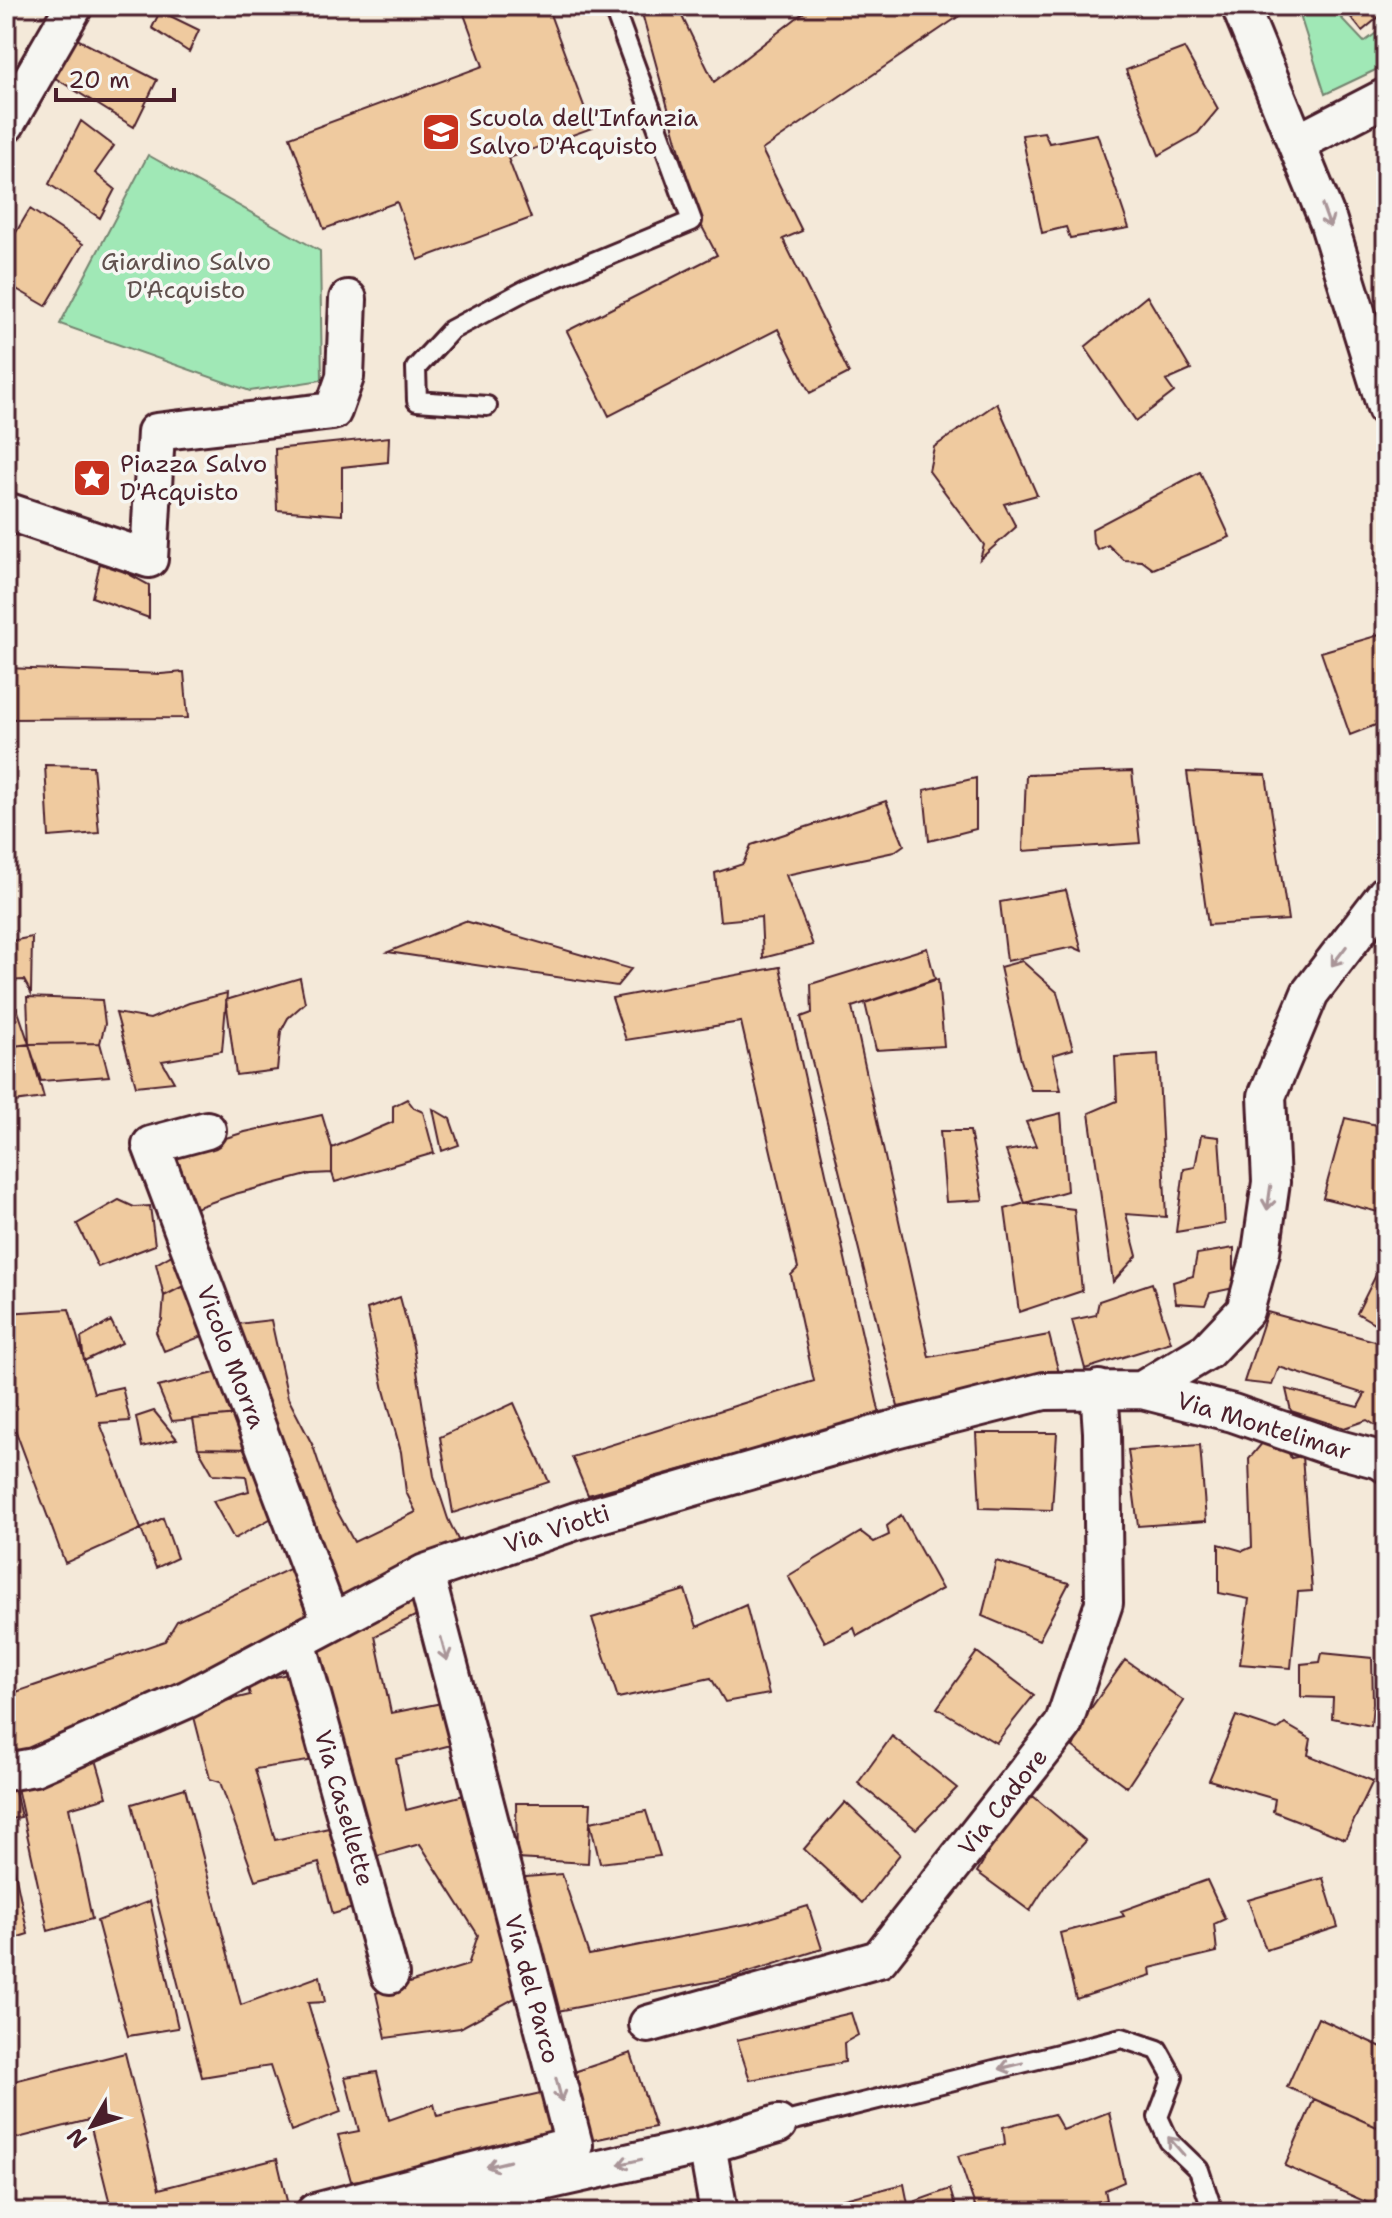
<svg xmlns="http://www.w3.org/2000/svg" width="1392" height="2218" font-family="'Shantell Sans',sans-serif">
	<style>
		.green { fill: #a0e8b6; stroke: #758470; stroke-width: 2 }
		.building { fill: #efca9f; stroke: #4a1f2b; stroke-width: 2 }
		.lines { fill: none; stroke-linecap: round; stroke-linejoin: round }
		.service-casing { stroke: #4a1f2b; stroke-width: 24 }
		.minor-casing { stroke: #4a1f2b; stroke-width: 42 }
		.service { stroke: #f6f6f2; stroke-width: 18 }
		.minor { stroke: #f6f6f2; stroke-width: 36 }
		.oneway { stroke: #a99598 }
		.labels { text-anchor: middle; stroke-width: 7; stroke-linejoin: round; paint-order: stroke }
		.poi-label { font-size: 24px; fill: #4a1f2b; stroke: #f6f6f2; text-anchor: start }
		.park-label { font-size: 24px; fill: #60514e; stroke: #f6f6f2 }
		.street-label { font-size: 24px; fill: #4a1f2b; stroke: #f6f6f2 }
	</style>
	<rect width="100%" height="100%" fill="#f4e9d9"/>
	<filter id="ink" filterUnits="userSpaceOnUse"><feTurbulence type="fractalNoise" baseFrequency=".0125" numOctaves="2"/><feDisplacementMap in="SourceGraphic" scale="16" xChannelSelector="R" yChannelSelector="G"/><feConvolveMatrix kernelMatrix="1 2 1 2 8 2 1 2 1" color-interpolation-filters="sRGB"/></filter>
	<g filter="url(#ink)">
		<path class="green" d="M1297 6H1330L1364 42 1386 26V65L1325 94Z
			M148 155 320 251 322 380 250 391 60 324Z"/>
		<path class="building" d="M461 6H547L592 128 508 158 531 218 418 260 397 202 324 229 290 137 483 66Z
			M640 6H677L714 82 812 6H974L762 150 802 231 783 239 849 373 810 393 778 329 609 416 567 331 717 255 699 221Z
			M1342 6H1386V11L1362 31Z
			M160 11 199 30 189 52 152 28Z
			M71 36 157 80 134 127 44 71Z
			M1184 48 1218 109 1198 133 1159 155 1126 70Z
			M81 121 114 146 95 173 115 189 100 218 49 184Z
			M1044 132 1049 143 1097 134 1129 228 1070 238 1066 227 1042 233 1022 135Z
			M30 209 83 244 46 306 6 283V249Z
			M1147 296 1191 370 1166 381 1174 392 1136 421 1085 347Z
			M6 376 14 377 6 405Z
			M997 403 1037 495 1004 504 1016 527 980 559 984 545 929 471 934 447Z
			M389 437 388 462 342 467V515L277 510 275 449Z
			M1200 472 1230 537 1153 569 1142 561 1124 560 1108 545 1098 550 1093 542 1092 529Z
			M101 559 149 585V618L92 597Z
			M1386 633V721L1350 735 1321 652Z
			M6 668 161 674 184 672 188 718 6 719Z
			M45 765 93 766 99 833 49 837Z
			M1132 771 1140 843 1023 851 1026 775Z
			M1187 772 1266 775 1288 920 1208 925Z
			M976 778V829L929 841 924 790Z
			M886 801 904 845 894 852 786 875 813 945 763 958 761 917 720 921 715 873 743 864 751 845Z
			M1066 890 1082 951 1073 947 1007 961 1000 902Z
			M465 921 631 969 617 986 388 952Z
			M32 937 31 993 24 980 6 981V942Z
			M927 948 935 979 852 1007 929 1357 1049 1335 1059 1373 898 1407 801 1017 812 1013 811 984Z
			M1022 961 1057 992 1073 1049 1053 1055 1061 1090H1031L1021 1060 1000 967Z
			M780 967 880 1415 588 1495 572 1457 814 1381 791 1275 798 1268 741 1022 626 1040 612 998Z
			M300 978 305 1003 288 1018 281 1031 277 1070 236 1075 226 1000Z
			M938 979 944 1046 876 1050 865 1003Z
			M227 993 222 1051 162 1061 174 1082 136 1086 116 1013 150 1019 189 1003Z
			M27 997 102 1000 105 1024 100 1043 29 1044Z
			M17 1008 29 1044 6 1047V1009Z
			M100 1043 109 1076 41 1081 29 1044Z
			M29 1044 44 1098 6 1103V1047Z
			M1158 1054 1166 1217 1126 1214 1137 1256 1113 1282 1089 1113 1117 1101 1115 1057Z
			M407 1099 414 1108 423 1112 434 1153 335 1182 332 1173V1148L393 1122V1106Z
			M433 1109 450 1119 459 1145 442 1151Z
			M1061 1113 1067 1191 1025 1203 1006 1151 1036 1146 1026 1122Z
			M322 1115 332 1148V1173L311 1174 235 1194 181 1213 165 1157 245 1132Z
			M1345 1118 1386 1127V1214L1323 1198Z
			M940 1131H970L983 1200 946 1202Z
			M1201 1135 1219 1137 1225 1224 1176 1232 1184 1169 1195 1167Z
			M119 1200 134 1207 150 1206 155 1245 98 1267 77 1224Z
			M1025 1203 1074 1209 1082 1291 1019 1312 1005 1209Z
			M1234 1248V1288L1210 1293 1205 1305 1176 1303 1173 1282 1193 1276 1197 1254Z
			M179 1251 193 1281 164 1296 156 1264Z
			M1381 1265 1386 1267V1303L1374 1323 1357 1313Z
			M193 1281 208 1334 164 1351 156 1332 162 1320 164 1296Z
			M1152 1283 1171 1342 1085 1369 1072 1320 1096 1315 1099 1301Z
			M400 1297 413 1346 434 1476 448 1519 461 1546 333 1604 229 1325 271 1320 288 1398 313 1446 331 1500 354 1542 416 1512 406 1492 401 1452 384 1390 367 1309Z
			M69 1309 94 1393 122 1387 130 1421 100 1423 141 1529 65 1563 6 1405V1313Z
			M1267 1312 1386 1344V1432L1367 1420 1344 1428 1291 1411 1286 1389 1358 1407 1365 1394 1279 1367 1272 1385 1244 1382Z
			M111 1321 122 1343 84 1361 81 1338Z
			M227 1370 238 1415 172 1421 158 1387Z
			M514 1403 549 1482 453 1513 440 1437Z
			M154 1411 177 1439 142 1447 136 1417Z
			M238 1415 253 1449 198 1448 193 1419Z
			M976 1433H1057L1052 1510 980 1508Z
			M1263 1442 1285 1444 1291 1458 1302 1456 1312 1591 1298 1592 1291 1668 1240 1664 1249 1599 1219 1593V1544L1243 1551 1252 1547 1249 1459Z
			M1200 1445 1206 1521 1138 1526 1128 1450Z
			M198 1448 253 1449 277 1515 234 1539 213 1501 249 1491 246 1476 213 1474Z
			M901 1515 942 1589 857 1636 854 1628 825 1642 788 1576 861 1532 874 1542 889 1535 887 1526Z
			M163 1518 177 1558 156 1568 141 1529Z
			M996 1561 1069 1583 1039 1640 982 1616Z
			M300 1564 325 1619 6 1762V1687L13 1693 165 1641 177 1621Z
			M685 1590 697 1627 746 1605 769 1694 725 1702 711 1678 618 1698 592 1618Z
			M417 1594 425 1611 375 1636 391 1713 447 1702 459 1743 396 1759 406 1810 472 1793 526 1992 460 2028 386 2038 376 1993 468 1965 478 1935 420 1844 367 1859 312 1648Z
			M977 1652 1034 1695 996 1743 937 1708Z
			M1322 1653 1372 1658 1373 1703 1371 1726 1332 1718 1333 1698 1301 1697V1664L1320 1662Z
			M1125 1660 1184 1701 1127 1787 1073 1747 1089 1711Z
			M295 1672 315 1760 255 1769 275 1840 342 1825 360 1906 333 1914 319 1863 255 1880 220 1782 210 1779 192 1709 250 1695 247 1684Z
			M1236 1716 1277 1730 1285 1724 1311 1739 1308 1755 1373 1781 1345 1839 1273 1811 1275 1799 1209 1780Z
			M892 1736 957 1788 916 1829 858 1783Z
			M95 1756 107 1797 69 1808 92 1919 48 1931 16 1783Z
			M13 1783 21 1817 6 1820V1784Z
			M185 1788 241 2005 320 1976 325 2002 308 2003 341 2112 291 2131 270 2066 202 2077 132 1804Z
			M1033 1796 1086 1841 1049 1881 1030 1911 977 1872 998 1836Z
			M845 1802 900 1854 862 1903 804 1849Z
			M516 1803H591L588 1863 517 1859Z
			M646 1811 660 1856 600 1863 590 1822Z
			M6 1830 28 1934 6 1941Z
			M562 1874 589 1955 752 1923 808 1906 822 1949 733 1977 542 2014 514 1878Z
			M1323 1878 1338 1927 1266 1950 1248 1900Z
			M1207 1880 1225 1919 1214 1924 1217 1952 1150 1968 1151 1975 1076 1999 1060 1933 1124 1916 1121 1911Z
			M150 1901 178 2028 128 2036 97 1921Z
			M851 2013 858 2035 844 2043 845 2062 750 2080 737 2040Z
			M1318 2018 1386 2049V2131L1287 2087Z
			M125 2053 159 2189 277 2159 287 2201 244 2212H112L89 2120 6 2141V2083Z
			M631 2053 655 2127 579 2143 559 2077Z
			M377 2072 389 2120 434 2104 437 2116 550 2091 564 2139 390 2177 351 2181 338 2135 359 2131 345 2077Z
			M1314 2099 1386 2131V2211L1285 2166Z
			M1109 2112 1124 2182 1105 2190 1107 2200 1065 2207 1066 2212H977L958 2156 1005 2144 1003 2127 1054 2114 1063 2130Z
			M904 2184 908 2204 950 2189 957 2212H841L840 2200Z"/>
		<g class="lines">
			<defs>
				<path id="service" d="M487 406 417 401 416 368 451 330 526 290 692 221 613 6
					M778 2124 1122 2038 1158 2050 1173 2077 1158 2117 1169 2141 1199 2170 1213 2212"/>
				<path id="minor" d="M1240 6 1328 221 1386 408
					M6 124 74 6
					M1297 143 1386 97
					M6 511 149 559 156 432 333 411 345 377 348 299
					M207 1130 151 1145 331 1623
					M1142 1390 1207 1351 1245 1311 1261 1252 1271 1182 1267 1096 1310 993 1386 894
					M297 1641 390 1975
					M6 1772 34 1767 188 1699 425 1573 576 1521 891 1430 1044 1391 1142 1390 1233 1413 1331 1447 1380 1460 1386 1464
					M648 2024 879 1959 1063 1725 1104 1603 1102 1432 1099 1389
					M707 2145 719 2212
					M315 2212 574 2145 425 1573
					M409 2212 707 2145 778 2124"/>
			</defs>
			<use href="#service" class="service-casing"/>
			<use href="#minor" class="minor-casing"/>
			<use href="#service" class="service"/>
			<use href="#minor" class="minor"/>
		</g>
		<defs><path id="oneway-shaft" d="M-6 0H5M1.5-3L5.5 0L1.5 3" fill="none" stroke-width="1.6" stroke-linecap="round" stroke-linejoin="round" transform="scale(2)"/></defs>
		<g class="oneway">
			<use href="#oneway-shaft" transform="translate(1326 216) rotate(70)"/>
			<use href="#oneway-shaft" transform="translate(1339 956) rotate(127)"/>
			<use href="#oneway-shaft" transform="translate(1269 1198) rotate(98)"/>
			<use href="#oneway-shaft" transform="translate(444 1649) rotate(75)"/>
			<use href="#oneway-shaft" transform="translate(1011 2066) rotate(166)"/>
			<use href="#oneway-shaft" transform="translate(559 2090) rotate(75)"/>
			<use href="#oneway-shaft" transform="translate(1176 2146) rotate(-131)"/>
			<use href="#oneway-shaft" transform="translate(630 2162) rotate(167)"/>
			<use href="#oneway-shaft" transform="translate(498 2164) rotate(166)"/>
		</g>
	</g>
	<defs>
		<symbol id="school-square" viewBox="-11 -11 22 22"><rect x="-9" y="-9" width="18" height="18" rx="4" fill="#c8321e" stroke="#f6f6f2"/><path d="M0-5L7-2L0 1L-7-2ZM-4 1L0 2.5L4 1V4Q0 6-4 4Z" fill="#fff"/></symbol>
		<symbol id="sight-square" viewBox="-11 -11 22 22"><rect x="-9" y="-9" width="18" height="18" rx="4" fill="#c8321e" stroke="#f6f6f2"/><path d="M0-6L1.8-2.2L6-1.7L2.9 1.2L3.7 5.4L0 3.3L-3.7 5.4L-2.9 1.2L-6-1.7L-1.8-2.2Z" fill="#fff"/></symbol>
	</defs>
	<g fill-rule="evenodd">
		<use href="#school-square" x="419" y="110" width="44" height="44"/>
		<use href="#sight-square" x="70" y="456" width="44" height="44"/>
	</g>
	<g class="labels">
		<g class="poi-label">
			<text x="469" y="126">Scuola dell'Infanzia<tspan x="469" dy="28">Salvo D'Acquisto</tspan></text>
			<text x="120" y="472">Piazza Salvo<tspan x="120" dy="28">D'Acquisto</tspan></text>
		</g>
		<g class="park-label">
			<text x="186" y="270">Giardino Salvo<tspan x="186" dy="28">D'Acquisto</tspan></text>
		</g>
		<g class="street-label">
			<text transform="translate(231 1357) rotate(69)" y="8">Vicolo Morra</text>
			<text transform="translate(1264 1426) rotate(17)" y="8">Via Montelimar</text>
			<text transform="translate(557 1529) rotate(-18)" y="8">Via Viotti</text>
			<text transform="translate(1003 1802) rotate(-52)" y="8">Via Cadore</text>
			<text transform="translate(344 1808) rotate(74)" y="8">Via Casellette</text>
			<text transform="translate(532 1989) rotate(75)" y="8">Via del Parco</text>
		</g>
	</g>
	<rect width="1392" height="2218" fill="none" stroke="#f6f6f2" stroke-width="32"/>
	<rect x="16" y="16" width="1360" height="2186" fill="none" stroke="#4a1f2b" stroke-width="3" filter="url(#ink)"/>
	<g transform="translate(92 2126) rotate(231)" stroke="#f6f6f2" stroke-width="6" paint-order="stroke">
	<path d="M0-6L14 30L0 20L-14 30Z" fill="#4a1f2b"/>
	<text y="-12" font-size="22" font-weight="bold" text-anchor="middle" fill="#4a1f2b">N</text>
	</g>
	<path d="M56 88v12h118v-12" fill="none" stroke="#4a1f2b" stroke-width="4"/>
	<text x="68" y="88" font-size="24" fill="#4a1f2b" stroke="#f6f6f2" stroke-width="6" paint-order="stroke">20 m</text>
</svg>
